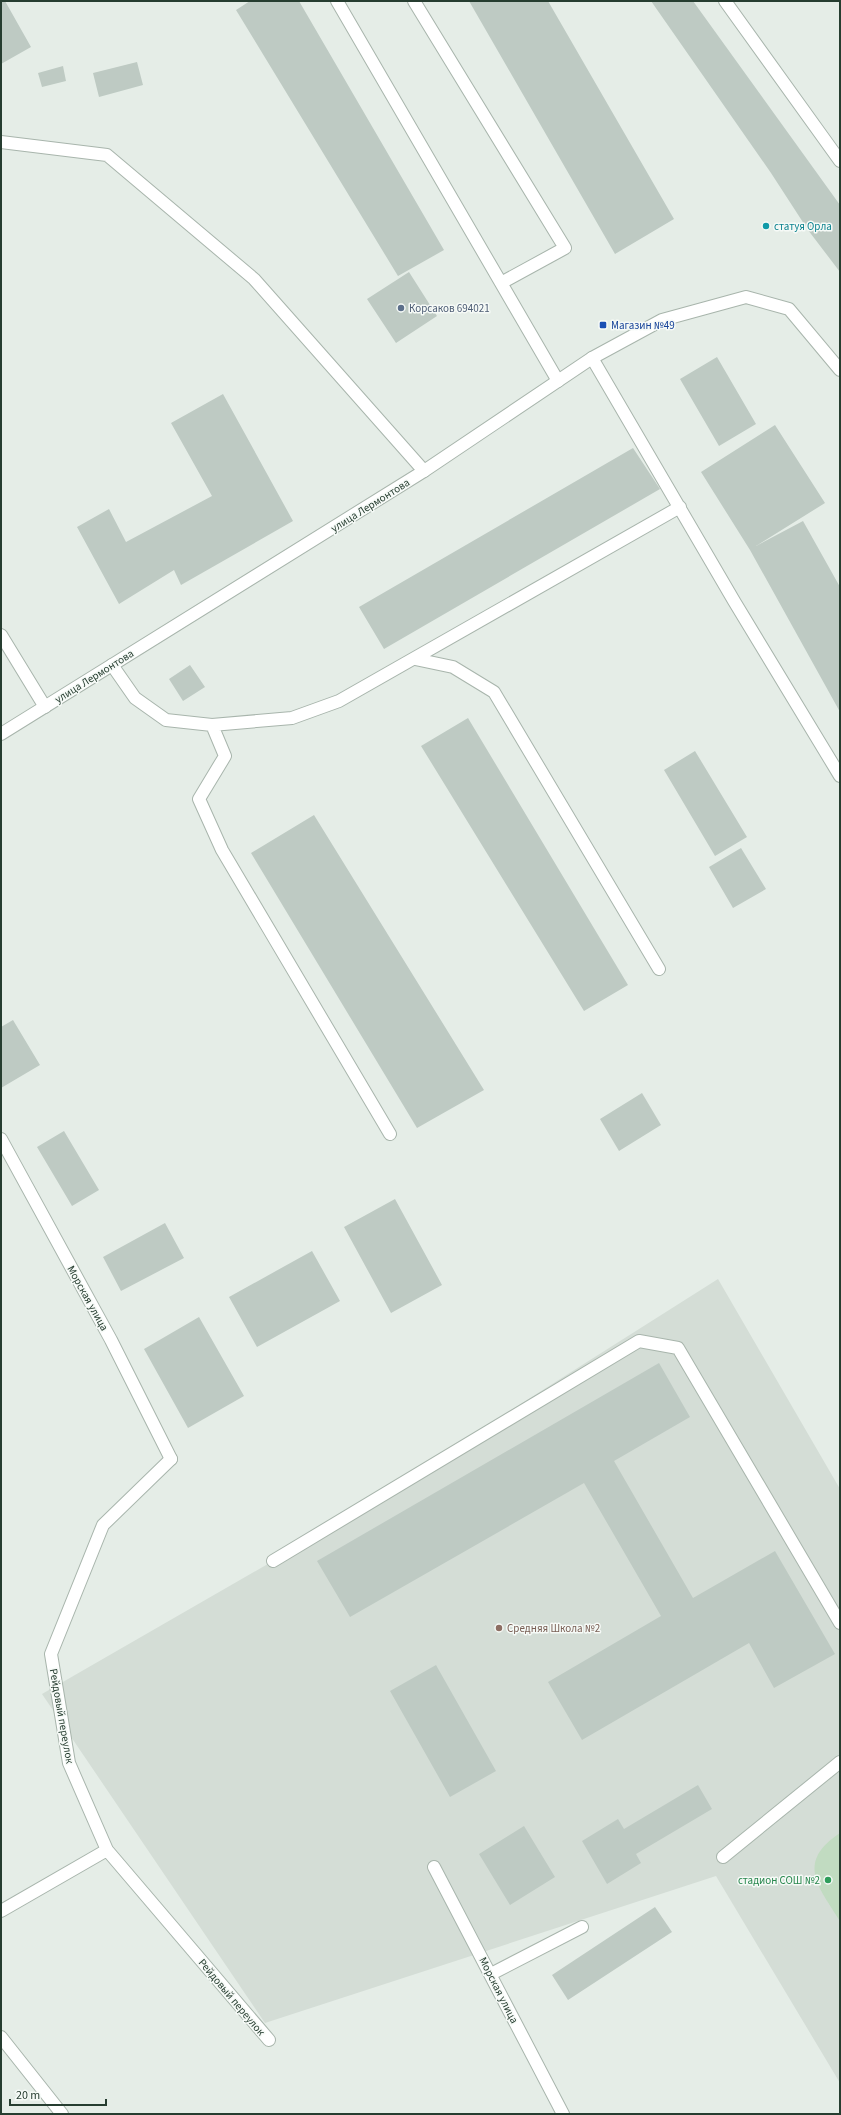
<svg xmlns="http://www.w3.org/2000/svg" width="841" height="2115" font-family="'Source Sans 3',sans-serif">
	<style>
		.built { fill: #d4ddd6 }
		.green { fill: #c1dbc1 }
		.building { fill: #becac3 }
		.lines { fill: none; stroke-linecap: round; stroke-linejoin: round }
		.service-casing { stroke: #a8b5ac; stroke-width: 14 }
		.minor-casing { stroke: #a8b5ac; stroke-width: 14 }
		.tertiary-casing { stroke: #a8b5ac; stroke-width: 14 }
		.service { stroke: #fff; stroke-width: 12 }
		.minor { stroke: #fff; stroke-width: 12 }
		.tertiary { stroke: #fff; stroke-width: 12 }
		.culture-dot { fill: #0f9aa8; stroke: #f6faf7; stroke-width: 1.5 }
		.service-dot { fill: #5c6f8a; stroke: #f6faf7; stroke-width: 1.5 }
		.transit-dot { fill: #1a4fb4; stroke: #f6faf7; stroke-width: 1.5 }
		.education-dot { fill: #8d6e63; stroke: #f6faf7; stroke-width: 1.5 }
		.leisure-dot { fill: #2e9e5b; stroke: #f6faf7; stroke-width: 1.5 }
		.labels { text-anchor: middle; stroke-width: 3; stroke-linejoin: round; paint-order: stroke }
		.culture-label { font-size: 11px; fill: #0d838f; stroke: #f6faf7; text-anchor: start }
		.service-label { font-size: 11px; fill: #4e5e75; stroke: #f6faf7; text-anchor: start }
		.transit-label { font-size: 11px; fill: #164399; stroke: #f6faf7; text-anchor: start }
		.street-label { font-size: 11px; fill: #263d30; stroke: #f6faf7 }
		.education-label { font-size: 11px; fill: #785e54; stroke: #f6faf7; text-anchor: start }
		.leisure-label { font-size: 11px; fill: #27864d; stroke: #f6faf7; text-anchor: end }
	</style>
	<rect width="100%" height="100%" fill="#e5ede7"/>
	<path class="built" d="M718 1279 840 1489V2083L716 1876 265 2023 42 1694 273 1561Z"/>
	<path class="green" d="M840 1833V1921C818 1886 796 1862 840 1833Z"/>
	<path class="building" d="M1 1H5L31 47 1 64Z
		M250 1H299L444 250 398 276 236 10Z
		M469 1H548L674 219 615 254Z
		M651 1H693L840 205V272L808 230 771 173Z
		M137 62 143 85 99 97 93 73Z
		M63 66 66 81 42 87 38 73Z
		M409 272 437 316 396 343 367 299Z
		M717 357 756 424 719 446 680 379Z
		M223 394 293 521 181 585 174 570 119 604 77 527 109 509 126 542 212 496 171 423Z
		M775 425 825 503 756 546 803 521 840 587V712L750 550 701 472Z
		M633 448 660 489 384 649 359 607Z
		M190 665 205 687 183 701 169 679Z
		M468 718 628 985 584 1011 421 746Z
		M695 751 747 837 715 856 664 770Z
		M314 815 484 1090 417 1128 251 853Z
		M741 848 766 889 733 908 709 867Z
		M13 1020 40 1065 1 1088V1027Z
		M642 1093 661 1125 619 1151 600 1119Z
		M64 1131 99 1190 72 1206 37 1147Z
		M395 1199 442 1285 391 1313 344 1227Z
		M165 1223 184 1258 121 1291 103 1257Z
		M312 1251 340 1301 257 1347 229 1297Z
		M199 1317 244 1396 188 1428 144 1349Z
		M659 1363 690 1417 614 1461 693 1598 775 1551 835 1654 774 1688 749 1643 582 1740 548 1682 661 1616 584 1483 350 1617 317 1561Z
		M436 1665 496 1771 450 1797 390 1691Z
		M698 1785 712 1809 636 1854 641 1863 607 1884 582 1841 618 1819 624 1829Z
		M524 1826 555 1877 510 1905 479 1854Z
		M655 1907 672 1932 568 2000 552 1975Z"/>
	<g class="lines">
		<defs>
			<path id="service" d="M337 1 558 381
				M414 1 565 248 501 283
				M725 1 840 161
				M592 358 734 601 840 776
				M1 635 45 707
				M415 659 453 667 494 692 659 969
				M112 665 135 698 166 720 212 725 292 718 339 701 680 507
				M212 725 225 756 199 799 222 850 390 1134
				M171 1459 103 1525 51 1654 69 1763 107 1850 269 2040
				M273 1561 639 1341 678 1348 840 1623
				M723 1857 840 1762
				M1 1911 107 1850
				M491 1974 582 1927"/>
			<path id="minor" d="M1 142 107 155 254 279 424 471
				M1 1139 111 1340 171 1459
				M434 1867 563 2114
				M1 2037 62 2114"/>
			<path id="tertiary" d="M1 734 424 471 592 358 662 320 746 297 789 309 840 370"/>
		</defs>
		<use href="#service" class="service-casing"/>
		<use href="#minor" class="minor-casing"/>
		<use href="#tertiary" class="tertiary-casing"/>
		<use href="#service" class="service"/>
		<use href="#minor" class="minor"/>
		<use href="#tertiary" class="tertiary"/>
	</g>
	<circle class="culture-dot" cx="766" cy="226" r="4"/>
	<circle class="service-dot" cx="401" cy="308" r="4"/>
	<rect class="transit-dot" x="599" y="321" width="8" height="8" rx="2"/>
	<circle class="education-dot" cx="499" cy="1628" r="4"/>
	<circle class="leisure-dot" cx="828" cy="1880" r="4"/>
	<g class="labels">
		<g class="culture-label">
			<text x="774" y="230">статуя Орла</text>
		</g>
		<g class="service-label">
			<text x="409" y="312">Корсаков 694021</text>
		</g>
		<g class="transit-label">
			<text x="611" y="329">Магазин №49</text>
		</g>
		<g class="street-label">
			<text transform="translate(370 505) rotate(-32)" y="4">улица Лермонтова</text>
			<text transform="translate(94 676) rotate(-32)" y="4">улица Лермонтова</text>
			<text transform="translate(88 1298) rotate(61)" y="4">Морская улица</text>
			<text transform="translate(62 1716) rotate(80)" y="4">Рейдовый переулок</text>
			<text transform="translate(499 1990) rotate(63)" y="4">Морская улица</text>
			<text transform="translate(232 1997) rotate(50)" y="4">Рейдовый переулок</text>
		</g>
		<g class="education-label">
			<text x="507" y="1632">Средняя Школа №2</text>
		</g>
		<g class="leisure-label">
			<text x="820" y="1884">стадион СОШ №2</text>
		</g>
	</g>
	<rect width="841" height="2115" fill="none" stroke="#263d30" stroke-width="4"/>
	<path d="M10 2099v6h96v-6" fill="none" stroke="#263d30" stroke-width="2"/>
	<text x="16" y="2099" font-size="12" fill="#263d30" stroke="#f6faf7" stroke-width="3" paint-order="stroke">20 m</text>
</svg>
